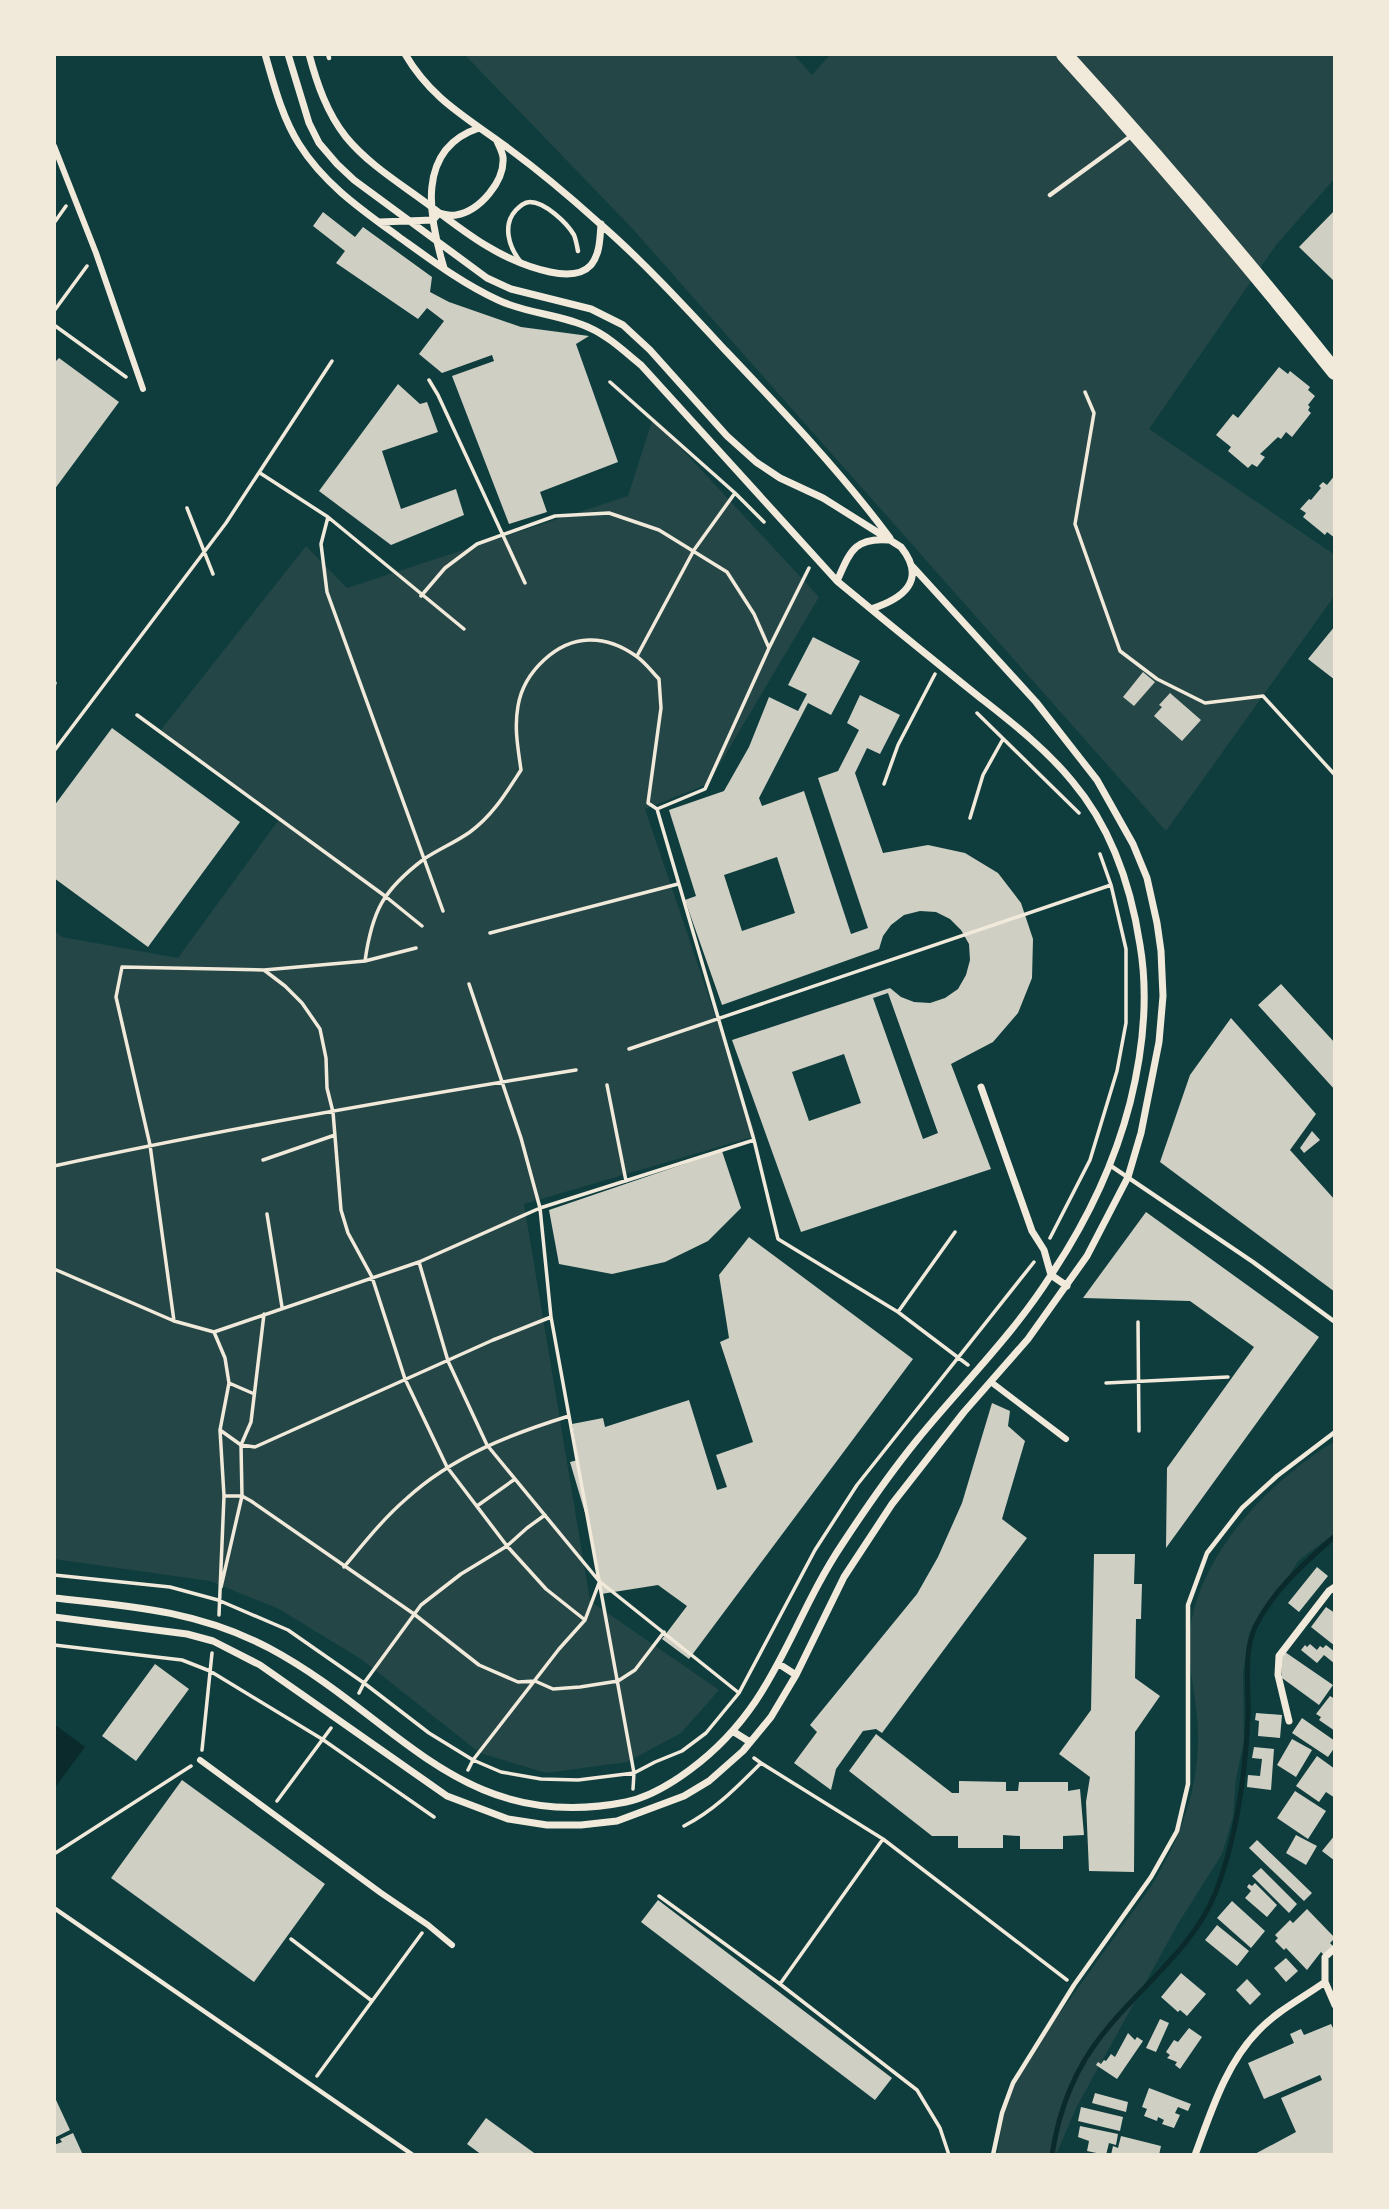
<svg xmlns="http://www.w3.org/2000/svg" width="1389" height="2209" font-family="'Golos Text',sans-serif">
	<style>
		.green { fill: #244646 }
		.water { fill: #0a2a2b }
		.lines { fill: none; stroke-linecap: round; stroke-linejoin: round }
		.stream { stroke: #0a2a2b; stroke-width: 5 }
		.building { fill: #cfcfc3; fill-rule: evenodd }
		.path { stroke: #f1e9da; stroke-width: 3.5 }
		.service { stroke: #f1e9da; stroke-width: 4.5 }
		.pedestrian { stroke: #f1e9da; stroke-width: 6 }
		.minor { stroke: #f1e9da; stroke-width: 7 }
		.trunk { stroke: #f1e9da; stroke-width: 16 }
	</style>
	<rect width="100%" height="100%" fill="#0f3d3e"/>
	<path class="green" d="M464 54H793L812 75 831 54H1335V178L1276 245 1149 429 1335 555V595L1166 831 631 227Z
		M653 418 819 597 708 784 645 809 756 1136 524 1204 590 1601 719 1690 681 1733 627 1762 546 1773 480 1753 361 1659 279 1609 210 1581 54 1559V931L62 937 178 958 280 818 161 730 306 546 347 588 628 496Z
		M1335 1441V1533L1298 1561 1279 1594 1253 1627 1243 1671 1244 1742 1236 1778 1233 1817 1222 1854 1179 1922 1076 2108 1056 2155H997L1005 2107 1021 2067 1150 1888C1183 1836 1203 1778 1197 1716 1194 1687 1187 1660 1190 1631 1200 1552 1270 1481 1335 1441Z"/>
	<path class="water" d="M54 1724 85 1747 54 1789Z"/>
	<g class="lines">
		<path class="stream" d="M1052 2155C1059 2108 1075 2067 1106 2030 1142 1985 1193 1948 1215 1894 1237 1838 1245 1777 1248 1717 1249 1689 1243 1653 1255 1627 1273 1590 1305 1563 1335 1536"/>
	</g>
	<path class="building" d="M1335 210V282L1299 247Z
		M323 212 355 237 363 227 432 277 430 292 449 302 521 327 589 336 576 344 618 462 540 492 547 512 509 524 452 376 494 361 492 355 442 373 419 354 444 321 427 308 418 319 336 263 345 251 313 226Z
		M59 358 119 402 54 490V363Z
		M1279 367 1288 374 1290 371 1310 387 1308 390 1315 396 1308 405 1310 407 1308 410 1311 413 1292 437 1286 432 1281 439 1278 437 1260 454 1265 457 1257 467 1252 464 1248 468 1228 451 1231 447 1216 435 1233 414 1238 418Z
		M398 384 420 404 427 402 438 432 382 451 401 509 456 489 464 515 391 545 319 491Z
		M1335 475V538L1327 532 1325 535 1303 517 1306 513 1300 509 1309 499 1311 500 1321 488 1319 486 1323 482 1327 485Z
		M1335 626V680L1308 659Z
		M813 637 860 661 831 715 808 703 759 798 762 806 804 791 851 934 868 928 818 778 838 771 859 730 847 723 860 695 900 715 880 754 867 748 855 773 883 853 928 845 965 853 998 873 1021 903 1033 939 1032 978 1018 1013 993 1042 951 1064 991 1169 801 1232 732 1040 890 988 901 997 914 1002 930 1003 945 998 958 989 966 975 970 960 969 944 961 930 950 919 936 912 920 911 904 915 891 925 883 936 879 949 722 1005 685 900 696 896 669 810 724 791 749 747 769 697 798 711 807 694 788 685ZM777 857 795 913 742 931 724 875ZM888 993 938 1133 923 1139 873 998ZM844 1054 861 1103 809 1121 792 1072Z
		M1143 672 1155 682 1134 706 1123 697Z
		M1170 693 1201 720 1182 741 1154 716 1162 707 1159 705Z
		M112 728 240 822 148 947 54 878V806Z
		M1281 984 1335 1043V1090L1258 1005Z
		M1231 1018 1316 1114 1290 1150 1335 1200V1292L1160 1162 1190 1075Z
		M1312 1131 1320 1140 1304 1153 1300 1148Z
		M722 1151 741 1208 708 1241 665 1262 612 1274 559 1264 549 1210Z
		M1146 1212 1319 1337 1166 1548 1167 1468 1254 1347 1190 1301 1083 1298Z
		M749 1237 913 1359 689 1659 662 1639 687 1606 658 1585 601 1594 591 1533 570 1462 578 1460 572 1424 603 1418 605 1427 689 1400 717 1490 727 1487 716 1455 753 1442 720 1342 729 1338 719 1275Z
		M992 1403 1010 1411 1008 1426 1025 1441 1002 1519 1027 1538 882 1733 876 1729 863 1731 836 1769 831 1790 794 1763 817 1732 810 1725 917 1594 938 1557 962 1503Z
		M1094 1554H1135L1134 1584H1142L1141 1619H1136L1135 1678 1160 1696 1135 1732 1134 1872 1089 1871 1086 1802 1090 1777 1059 1754 1091 1710Z
		M1317 1567 1328 1576 1299 1612 1288 1603Z
		M1326 1607 1335 1613V1646L1311 1627Z
		M1310 1644 1317 1650 1320 1646 1323 1648 1326 1645 1335 1652V1664L1324 1655 1317 1663 1301 1650 1305 1645 1307 1647Z
		M1285 1652 1333 1685 1319 1705 1282 1678 1281 1657Z
		M155 1664 189 1689 136 1761 102 1736Z
		M1330 1696 1335 1699V1731L1319 1720 1321 1717 1316 1714Z
		M1256 1713 1282 1715 1280 1738 1258 1736 1259 1721 1255 1720Z
		M1302 1718 1335 1741V1747L1328 1757 1292 1733Z
		M876 1734 952 1793H959V1781L1006 1782V1791H1018L1019 1782H1068V1791L1080 1789 1084 1835 1063 1836V1849H1020V1836L1003 1835V1848H958V1836H932L849 1771Z
		M1292 1739 1312 1750 1296 1777 1277 1765Z
		M1254 1747 1274 1749 1271 1790 1247 1787 1248 1775 1260 1776 1262 1759 1252 1758Z
		M1317 1756 1335 1769V1798L1326 1792 1319 1802 1296 1786Z
		M182 1780 325 1884 254 1982 111 1878Z
		M1295 1791 1326 1811 1308 1839 1277 1818Z
		M1296 1835 1317 1846 1306 1865 1286 1853Z
		M1335 1835V1861L1322 1851Z
		M1257 1840 1312 1893 1304 1901 1249 1848Z
		M1261 1868 1297 1904 1289 1913 1252 1876Z
		M1255 1883 1277 1905 1267 1917 1245 1898 1251 1891 1247 1887 1249 1884 1252 1886Z
		M658 1900 892 2078 875 2100 641 1922Z
		M1232 1901 1265 1931 1251 1948 1217 1918Z
		M1307 1909 1335 1938 1330 1943 1333 1946 1324 1955 1321 1952 1307 1970 1286 1948 1284 1950 1275 1941 1278 1938 1275 1935 1290 1920 1293 1923Z
		M1217 1925 1249 1951 1237 1966 1205 1940Z
		M1286 1958 1298 1971 1286 1982 1274 1968Z
		M1181 1973 1206 1994 1187 2016 1180 2010 1178 2012 1161 1997Z
		M1247 1979 1261 1994 1250 2005 1236 1990Z
		M1160 2019 1169 2023 1156 2052 1146 2048Z
		M1331 2024 1335 2032V2155H1253L1296 2132 1281 2098 1322 2080 1320 2075 1264 2099 1248 2063 1294 2043 1290 2034 1301 2029 1304 2035Z
		M1189 2028 1202 2037 1180 2069 1175 2065 1177 2062 1167 2058 1170 2055 1166 2052 1174 2040 1178 2042Z
		M1128 2033 1135 2040 1137 2037 1143 2041 1117 2079 1096 2065 1098 2062 1101 2064 1104 2060 1106 2061 1111 2054 1115 2057Z
		M1149 2088 1191 2104 1188 2111 1178 2107 1175 2113 1180 2115 1174 2128 1162 2124 1164 2120 1158 2117 1157 2121 1144 2116 1147 2109 1142 2107Z
		M1095 2093 1128 2102 1126 2112 1092 2103Z
		M56 2100 70 2130 54 2138V2101Z
		M1081 2107 1123 2117 1120 2131 1078 2121Z
		M486 2118 537 2155H482L467 2144Z
		M1080 2126 1118 2134 1116 2145 1109 2143 1106 2155 1087 2151 1089 2141 1078 2137Z
		M73 2133 83 2155H54V2145L62 2142 60 2139Z
		M1121 2136 1161 2146 1159 2155H1111L1113 2146 1118 2148Z"/>
	<g class="lines">
		<path class="path" d="M54 223 66 206
			M54 311 87 266
			M54 325 126 377
			M429 380 438 395 525 583
			M610 382 735 493 764 522
			M1085 392 1094 413 1075 524 1120 651 1157 679 1205 703 1263 696 1335 775
			M260 473 328 517 464 629
			M187 508 213 574
			M328 517 321 544 327 592 443 911
			M421 596 445 568 477 544 555 516 609 513 659 530 727 572 754 614 769 648
			M637 656 694 550 735 493
			M54 686 55 683
			M977 713 1079 813
			M137 715 385 896 422 926
			M54 751 226 523 332 361
			M884 784 898 745 935 674
			M657 809 705 789 769 648 809 568
			M970 818 983 775 1003 739
			M490 933 678 884
			M365 961C372 911 383 890 424 859 439 849 456 842 470 832 493 815 506 793 521 770 518 748 514 728 518 706 521 688 531 672 544 660 572 634 605 634 636 656 645 662 652 672 659 679L661 708 648 803 657 809 754 1140 778 1239 898 1312 968 1365
			M264 970 285 986 302 1003 320 1029 326 1058 327 1088 333 1112 341 1210 348 1233 372 1277 405 1379 447 1467 507 1546 546 1589 585 1620
			M469 984 521 1138 540 1208 551 1317 634 1773 633 1789
			M629 1049 1111 885
			M607 1085 626 1181
			M263 1160 335 1135
			M54 1166C227 1128 402 1098 576 1070
			M267 1214 282 1307
			M1050 1238 1090 1160 1117 1071 1126 1023V949L1111 885 1100 854
			M419 1262 448 1361 487 1445 599 1581 739 1693
			M54 1269 174 1321 214 1332 419 1262 540 1208 754 1140
			M898 1312 955 1232
			M174 1321 150 1145 116 997 122 967 264 970 365 961 416 948
			M1138 1322 1139 1431
			M214 1332 225 1358 229 1383 220 1430 224 1496 219 1615
			M229 1383 252 1393
			M1106 1383 1228 1377
			M220 1430 241 1445 255 1447 493 1340 551 1317
			M224 1496H242L251 1501 414 1614 479 1665 518 1682 535 1681 553 1689 580 1687 618 1681 635 1670 664 1632
			M477 1506 515 1479
			M344 1567C364 1543 383 1519 406 1499 453 1456 511 1434 569 1416
			M54 1575 170 1587 218 1600 288 1630 364 1683 429 1733 473 1760 501 1772 541 1779 578 1780 634 1773 655 1762 682 1751 706 1733 739 1693 815 1550 857 1485 1034 1262
			M221 1587 242 1496 241 1445 251 1422 264 1314
			M54 1645 182 1660 210 1671 322 1739 434 1817
			M359 1693 364 1683 421 1605 461 1574 507 1546 527 1528 545 1515
			M202 1750 212 1653
			M761 1763 883 1839 1067 1980
			M468 1770 473 1760 559 1649 585 1620 599 1583
			M277 1801 331 1728
			M684 1826C715 1810 737 1787 761 1763L754 1758
			M883 1839 780 1984 917 2090 940 2128 949 2155
			M54 1854 191 1766
			M659 1896 780 1984
			M291 1939 372 2001
			M317 2076 422 1933"/>
		<path class="service" d="M328 54 329 58
			M1050 195 1131 136
			M520 261C509 247 502 225 516 210 520 206 524 202 530 202 545 202 567 223 574 235 576 240 577 246 578 251
			M1111 1166 1253 1262 1335 1322
			M54 1908 413 2155
			M993 2155 1002 2113 1013 2083 1074 1985 1151 1877 1177 1831 1188 1784V1605L1207 1553 1242 1508 1277 1476 1335 1432"/>
		<path class="pedestrian" d="M54 146 96 253 143 389
			M991 1382 1066 1439
			M200 1760 381 1893 428 1925 452 1945"/>
		<path class="minor" d="M265 54C274 85 282 117 299 144 324 184 362 210 399 237 431 260 463 284 498 300 527 314 561 314 590 328 608 336 625 352 641 365L837 581
			M288 54 309 123 319 143 337 164 354 180 487 278 511 289 591 309 623 325 650 350 727 436 756 462 780 478 823 498 901 547C928 581 902 599 871 609L837 581C850 552 854 537 889 540
			M309 54C317 84 327 113 346 137 369 165 401 184 429 205 467 234 503 262 550 272 564 275 581 276 591 265 600 254 600 238 601 224
			M405 54C429 95 459 113 497 140 532 165 567 194 599 223 643 261 686 308 726 351 783 411 840 471 890 538
			M380 222 433 220 439 213C444 214 451 216 456 215 480 211 505 181 503 157 502 151 499 146 497 141
			M444 268C429 218 415 149 479 128
			M981 1087 1032 1231 1044 1250 1051 1275 1067 1286
			M54 1598C131 1606 199 1611 269 1648 397 1716 460 1835 626 1802 650 1797 671 1784 691 1769 776 1706 788 1625 843 1543 866 1508 891 1472 917 1440 962 1385 1013 1335 1051 1275 1087 1221 1114 1165 1130 1103 1143 1051 1149 998 1140 945 1131 886 1111 827 1072 781 1045 748 1011 722 978 696 942 667 906 638 871 609
			M54 1617 187 1634 213 1641 260 1665 447 1796 508 1819 547 1825H581L617 1821 684 1796 709 1781 743 1751 771 1717 796 1675 844 1577 892 1504 964 1412 1028 1339 1087 1256 1128 1177 1141 1133 1159 1042 1163 996 1161 951 1157 923 1147 878 1133 844 1097 780 1036 702 912 566
			M779 1664 796 1675
			M1289 1721 1278 1675 1279 1656 1329 1591 1335 1587
			M734 1732 750 1742
			M1325 1982 1335 2005
			M1195 2155C1211 2112 1226 2063 1259 2030 1277 2011 1304 1997 1325 1982V1957L1335 1948"/>
		<path class="trunk" d="M1064 54C1158 157 1248 263 1335 372"/>
	</g>
	<rect width="1389" height="2209" fill="none" stroke="#f1e9da" stroke-width="112"/>
</svg>
